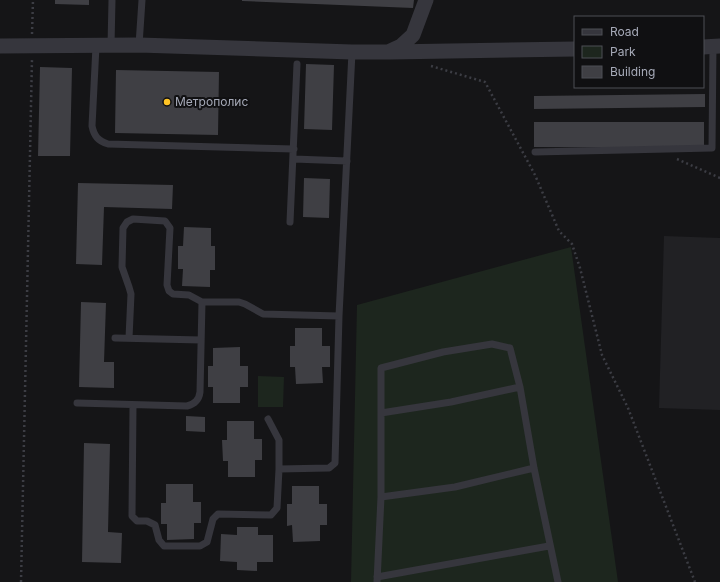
<svg xmlns="http://www.w3.org/2000/svg" width="720" height="582" font-family="Inter,sans-serif">
	<style>
		.built { fill: #212124 }
		.green { fill: #1d261e }
		.building { fill: #3f3f44 }
		.lines { fill: none; stroke-linecap: round; stroke-linejoin: round }
		.path { stroke: #3c3d44; stroke-width: 2.5; stroke-dasharray: 2 3; stroke-linecap: butt }
		.service { stroke: #36363d; stroke-width: 7 }
		.minor { stroke: #36363d; stroke-width: 15 }
		.poi-dot { fill: #ffc425; stroke: #101012; stroke-width: 1.5 }
		.labels { text-anchor: middle; stroke-width: 4; stroke-linejoin: round; paint-order: stroke }
		.poi-label { font-size: 12px; fill: #a6aab8; stroke: #101012; text-anchor: start }
	</style>
	<rect width="100%" height="100%" fill="#151517"/>
	<path class="built" d="M664 236 720 238V410L659 408Z"/>
	<path class="green" d="M571 247 618 582H351L357 305Z
		M258 376 284 377 283 407H258Z"/>
	<path class="building" d="M55 0H89V5L55 4Z
		M242 0H414L413 8 242 1Z
		M306 64 334 65 332 130 304 129Z
		M40 67 72 68 70 156H38Z
		M116 70 219 72 218 135 115 133Z
		M705 94V107L534 109V96Z
		M534 122H704V148L534 147Z
		M304 178 330 179 329 218 303 217Z
		M78 183 173 185 172 209 104 207 102 265 76 264Z
		M184 227 211 228V246H215V270H210V287L182 286 183 269H178V246H183Z
		M81 302 106 303 104 362H114V388L79 387Z
		M295 328H322V346H330V367H322L323 383 296 384 295 367H290V346H295Z
		M240 347V366H248V387H240V403H213V387H208V366H213V348Z
		M186 416 205 417V432L186 431Z
		M227 421H254V439H262V460H255V477H228V461H223L222 440H227Z
		M84 443 110 444 108 532 122 533 121 563 82 562Z
		M166 484H193V502H201V523H194V539L167 540V524H161V503H166Z
		M292 486H319V504H327V525H320V541L293 542 292 525 287 526V504H292Z
		M237 527H258V535H273V562H257V571L237 570V562L220 561 221 534 237 535Z"/>
	<g class="lines">
		<path class="path" d="M32 34 33 0
			M431 66 485 82 535 175 559 231 572 244 580 268 602 355 628 408 695 582
			M677 159 720 178
			M21 582 32 59"/>
		<path class="service" d="M139 45 142 0
			M96 46 92 126C94 136 98 141 108 144L294 149
			M111 46 112 0
			M535 152 712 148 713 46
			M294 159 347 161
			M290 222 297 64
			M115 338 201 340
			M129 338 131 294 129 287 122 267 123 228 127 222 133 219 165 221 170 228 167 285 169 291 173 294 189 295 202 302H239L245 304 263 314 339 316
			M77 403 187 406C195 404 199 400 200 392L202 302
			M133 406 132 516 137 521H147L155 525 159 540 164 546H200L207 542 213 519 218 514 271 515 277 508 279 469 329 468 335 463 339 316 352 52
			M381 413 451 402 520 387
			M268 419 279 440V469
			M381 497 455 487 534 468
			M377 577 549 546
			M377 582 381 497V368L443 352 492 344 510 348 520 387 534 468 558 582"/>
		<path class="minor" d="M0 46 139 45 352 52H388L401 46 413 35 426 0
			M703 47 720 46
			M390 52 575 49"/>
	</g>
	<circle class="poi-dot" cx="167" cy="102" r="4"/>
	<g class="labels">
		<g class="poi-label">
			<text x="175" y="106">Метрополис</text>
		</g>
	</g>
	<rect x="574" y="16" width="130" height="72" fill="#101012" stroke="#4c4e54"/>
	<rect x="582" y="29" width="20" height="6" fill="#36363d" stroke="#4c4e54"/>
	<text x="610" y="36" font-size="12" fill="#a6aab8">Road</text>
	<rect x="582" y="46" width="20" height="12" fill="#1d261e" stroke="#4c4e54"/>
	<text x="610" y="56" font-size="12" fill="#a6aab8">Park</text>
	<rect x="582" y="66" width="20" height="12" fill="#3f3f44" stroke="#4c4e54"/>
	<text x="610" y="76" font-size="12" fill="#a6aab8">Building</text>
</svg>
